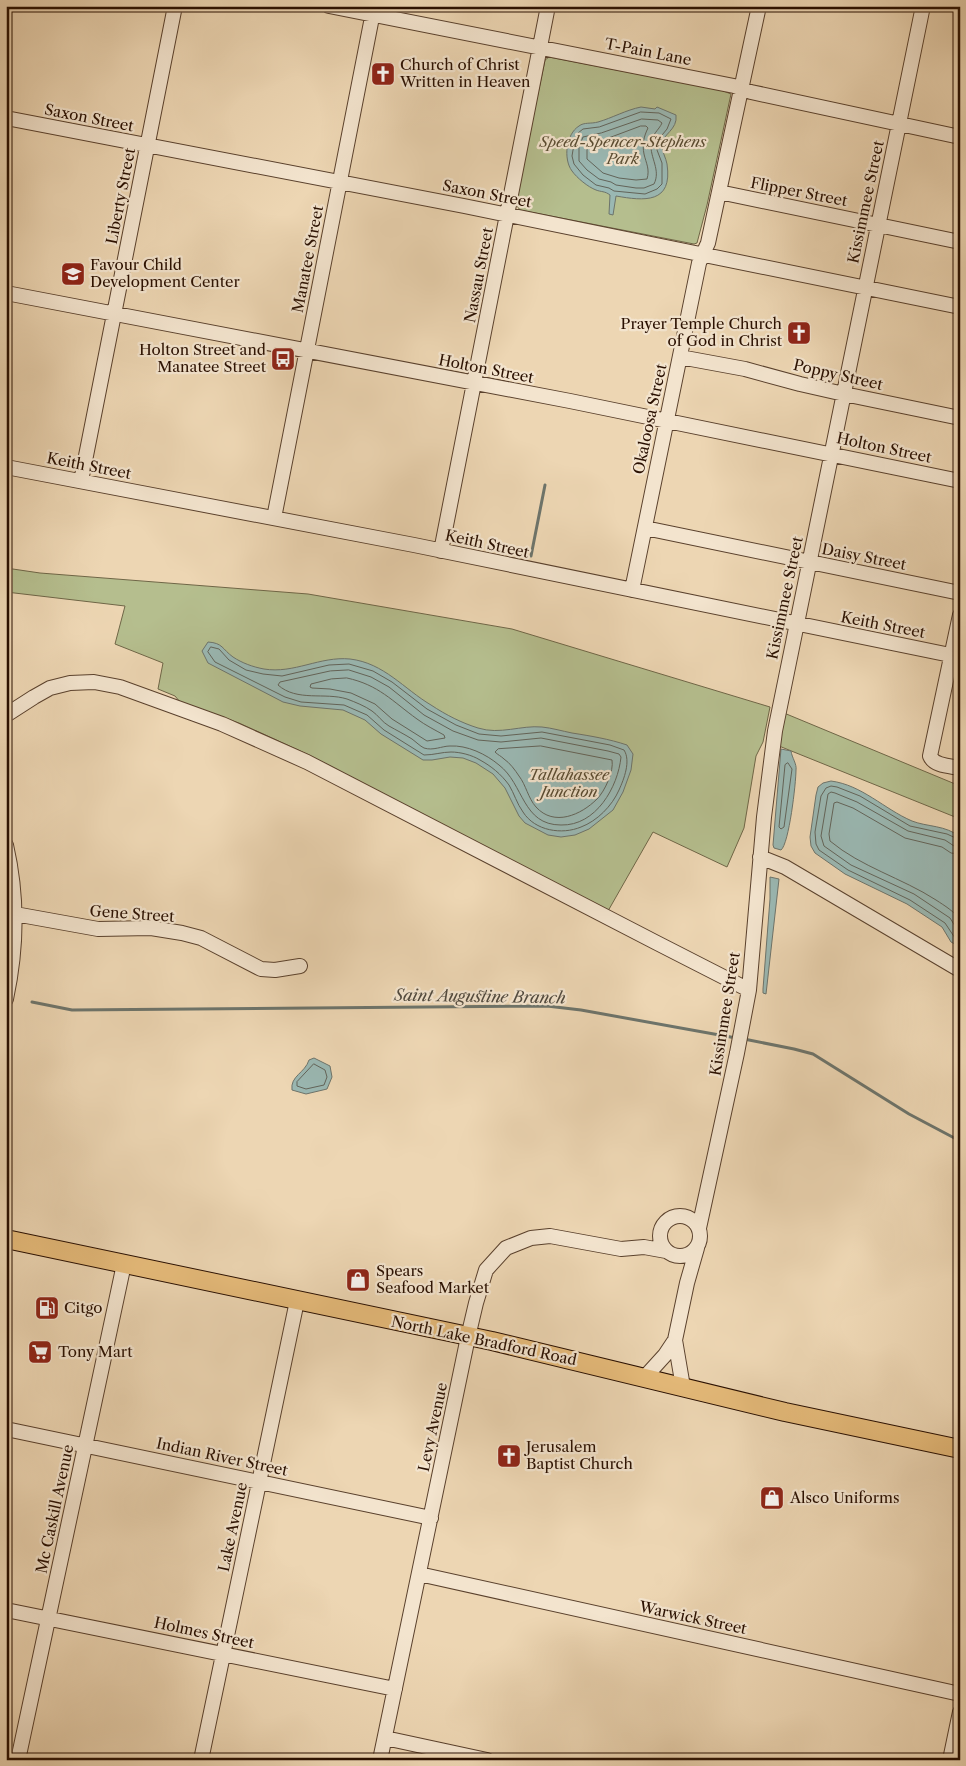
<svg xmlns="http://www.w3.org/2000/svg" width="966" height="1766" font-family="'Libre Caslon Text',serif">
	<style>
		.green { fill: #b5be8e; stroke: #6f6647 }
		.water { fill: #9ab8b3; stroke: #6d746b }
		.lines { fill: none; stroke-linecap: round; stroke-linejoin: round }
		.shore { stroke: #62645a; stroke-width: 1 }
		.stream { stroke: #6d746b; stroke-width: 3 }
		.minor-casing { stroke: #5a412d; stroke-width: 16 }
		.major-casing { stroke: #290f00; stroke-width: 20 }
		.minor { stroke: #f3e4ce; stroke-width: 14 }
		.major { stroke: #e6bb7a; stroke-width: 18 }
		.labels { text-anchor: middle; stroke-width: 4.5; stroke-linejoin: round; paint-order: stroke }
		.street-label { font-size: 15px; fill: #290f00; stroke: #f3e4ce }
		.poi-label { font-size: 15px; fill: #290f00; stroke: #f3e4ce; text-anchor: start }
		.park-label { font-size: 15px; font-style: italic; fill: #5a4c32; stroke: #f3e4ce }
		.water-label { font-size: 16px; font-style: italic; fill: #514a3f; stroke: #f3e4ce }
	</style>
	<rect width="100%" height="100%" fill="#edd6b3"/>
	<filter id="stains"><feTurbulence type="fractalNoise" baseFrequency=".004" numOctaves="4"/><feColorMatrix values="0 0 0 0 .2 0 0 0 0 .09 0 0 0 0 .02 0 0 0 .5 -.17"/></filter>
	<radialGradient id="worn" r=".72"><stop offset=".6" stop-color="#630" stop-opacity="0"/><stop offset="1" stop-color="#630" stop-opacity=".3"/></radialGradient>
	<path class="green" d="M549 57 721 90 731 94 707 205 697 243 694 244 520 210 517 206 516 199 545 60Z
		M6 568 40 573 308 594 512 629 770 707 763 742 756 756 744 828 727 867 653 832 608 911 309 755 239 723 180 702 175 696 158 689 163 663 115 644 125 606 6 592Z
		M784 713 960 786V819L779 746Z"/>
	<path class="water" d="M641 107 655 109 657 107 676 115C678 130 662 134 662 145 662 152 666 158 667 164 673 204 644 201 616 196L613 215 609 214 610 195C605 191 601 192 596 190 588 187 577 178 572 171 563 159 566 134 579 126 584 122 591 124 598 122 612 118 626 110 641 107Z
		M208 642C223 643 222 649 233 657 242 663 253 667 264 669 294 674 320 656 350 659 384 663 404 689 431 705 446 715 462 723 478 728 500 735 521 725 542 727 552 728 562 731 572 733 591 736 609 739 627 745L633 754 631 770 623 792 613 810 589 829 575 835 561 837 548 835 525 823 519 816 505 788 493 774 476 763 463 758 450 757 432 760H423L381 734 365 720 343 710 300 706 283 702 208 663 202 651Z
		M781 749 791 751C792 758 797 764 796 770 796 783 789 844 781 850L774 848 773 845Z
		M831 781C862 785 884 809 912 821 927 827 946 825 960 837V947L951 942 942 927 907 904 845 874 815 853 811 846 810 837 816 795 818 787 823 783Z
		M770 877 779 879 766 994 763 993V989L770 899Z
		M314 1058 330 1066 332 1077 327 1089 306 1094 292 1090C290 1076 305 1073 309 1060Z"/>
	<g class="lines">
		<path class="shore" d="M641 112 659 113 671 119 667 129 658 140 657 150 662 163V184L657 189 645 194 614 191 609 188 596 185 583 175 574 164 572 156 575 138 578 133 583 129 599 127Z
			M642 119 658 120 662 123C659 130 651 135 651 144 650 158 661 170 654 184L644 188H636L616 185 611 182 599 179 587 170 579 161V147L583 137 601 133Z
			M641 126H646L648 128C644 136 642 144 644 154 646 163 650 169 647 179L636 180 619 178 603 173 587 159V148L589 142 603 140Z
			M211 647 219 649 229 660 246 670 263 674 282 676 329 665 349 664 373 671 392 682 427 709 456 725 479 734 501 736 542 732 610 745 624 750C631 761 624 779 619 790 612 806 597 821 581 827 562 835 535 831 523 812 517 804 514 793 509 785 501 774 491 766 480 760 472 755 460 752 451 752 442 752 434 755 424 755L384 730 367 715 344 705 301 702 285 697 215 662 208 652Z
			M349 670 371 677 389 687 424 715 453 731 478 740 501 742 541 738 608 751 619 754 621 757C618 787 596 826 561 825 522 825 524 784 499 765 486 754 467 745 450 746 442 746 433 751 424 748 420 746 416 742 412 739 404 734 396 730 389 726 382 722 378 715 372 711 365 706 355 702 347 699 325 692 297 702 278 685L280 682 330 671Z
			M347 678C379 685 392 701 417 719 425 725 435 730 444 735L445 738 427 741 392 719 375 704 351 693 330 689 312 688 310 687 311 684 331 679Z
			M541 746 612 760C614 771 605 791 597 799 581 815 554 827 536 807 528 798 526 785 519 776 515 770 510 763 504 759 501 756 498 755 495 752L498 749Z
			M788 763 792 769 784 827 781 829 779 827 785 765Z
			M960 840 947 834 910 826 860 796 837 787 831 786 826 788 821 796 815 832 816 844 819 850 848 870 910 900 945 923 955 938 960 941
			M960 846H954L945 840 908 831 857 802 835 793 831 792 828 794 821 836 824 846 851 865 914 894 950 918 960 934
			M960 854 951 853 942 847 905 838 853 808 837 802 834 803 829 834 830 841C861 867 902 878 936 900 945 906 954 911 960 920
			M314 1064 325 1070 327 1077 324 1085 306 1089 297 1086V1082Z"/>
		<path class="stream" d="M531 556 545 485
			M32 1002 72 1010 547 1006 581 1010 736 1038
			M744 1039 794 1049 813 1054 909 1114 960 1141"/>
		<defs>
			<path id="minor" d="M329 6 734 86 751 92 960 137
				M6 118 464 206 960 307
				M719 192 960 242
				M6 293 570 401 960 481
				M680 357 745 369 800 384 844 394 960 418
				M6 467 414 545 960 657
				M81 481 175 6
				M274 518 374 7
				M645 528 960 593
				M441 551 548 6
				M632 590 699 263 708 243 759 6
				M960 615 930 756C934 766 950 766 960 768
				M6 715 34 697 50 688 70 683 94 682 120 687 222 724 307 762 657 943 749 990
				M6 845C18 897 17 948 6 999
				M760 857 785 867 960 970
				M15 914 98 929 151 928 182 933 201 938 261 969 275 970 300 966
				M660 1236a20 20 0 1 1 40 0a20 20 0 1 1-40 0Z
				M699 1228 737 1053 749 990 764 817 775 731 923 6
				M645 1377 665 1355 675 1340
				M683 1387 675 1340 687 1283 697 1248
				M6 1429 431 1518
				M419 1574 960 1694
				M6 1610 395 1689
				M385 1738 487 1760
				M18 1760 124 1264
				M201 1760 297 1301
				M380 1760 468 1337 476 1303 486 1270 506 1248 531 1238 550 1236 621 1249 644 1247 666 1251
				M950 1760 960 1712"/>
			<path id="major" d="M6 1239 492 1341 785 1412 960 1449"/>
		</defs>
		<use href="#minor" class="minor-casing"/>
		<use href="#major" class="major-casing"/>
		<use href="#minor" class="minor"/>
		<use href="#major" class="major"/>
	</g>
	<defs>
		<symbol id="church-square" viewBox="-11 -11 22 22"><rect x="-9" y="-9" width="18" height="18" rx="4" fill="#8f2418" stroke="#f3e4ce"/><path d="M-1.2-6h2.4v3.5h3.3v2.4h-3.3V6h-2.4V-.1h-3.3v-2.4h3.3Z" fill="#fff"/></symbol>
		<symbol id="school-square" viewBox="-11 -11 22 22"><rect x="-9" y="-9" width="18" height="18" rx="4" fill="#8f2418" stroke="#f3e4ce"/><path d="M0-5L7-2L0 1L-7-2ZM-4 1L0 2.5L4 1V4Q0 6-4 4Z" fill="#fff"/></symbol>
		<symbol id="bus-square" viewBox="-11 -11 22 22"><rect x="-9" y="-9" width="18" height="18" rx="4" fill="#8f2418" stroke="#f3e4ce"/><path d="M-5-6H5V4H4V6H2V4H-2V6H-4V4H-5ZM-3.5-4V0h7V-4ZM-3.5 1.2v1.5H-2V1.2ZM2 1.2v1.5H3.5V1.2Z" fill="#fff"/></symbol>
		<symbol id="shop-square" viewBox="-11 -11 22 22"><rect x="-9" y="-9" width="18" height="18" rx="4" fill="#8f2418" stroke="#f3e4ce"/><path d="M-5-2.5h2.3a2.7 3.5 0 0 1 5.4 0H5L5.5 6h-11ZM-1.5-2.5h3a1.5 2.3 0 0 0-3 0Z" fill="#fff"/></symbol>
		<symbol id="fuel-square" viewBox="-11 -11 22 22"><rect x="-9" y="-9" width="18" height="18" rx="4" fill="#8f2418" stroke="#f3e4ce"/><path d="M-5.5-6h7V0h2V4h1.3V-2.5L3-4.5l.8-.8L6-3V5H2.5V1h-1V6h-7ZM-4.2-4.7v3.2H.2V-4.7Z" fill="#fff"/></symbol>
		<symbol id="supermarket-square" viewBox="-11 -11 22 22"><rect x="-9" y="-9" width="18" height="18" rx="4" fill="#8f2418" stroke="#f3e4ce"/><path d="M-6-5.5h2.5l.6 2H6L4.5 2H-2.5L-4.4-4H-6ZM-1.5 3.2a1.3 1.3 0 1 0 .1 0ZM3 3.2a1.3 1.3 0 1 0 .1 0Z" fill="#fff"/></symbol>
	</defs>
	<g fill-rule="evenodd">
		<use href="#church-square" x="369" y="60" width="28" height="28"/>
		<use href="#school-square" x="59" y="260" width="28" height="28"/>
		<use href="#church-square" x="785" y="319" width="28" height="28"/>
		<use href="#bus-square" x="269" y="345" width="28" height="28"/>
		<use href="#shop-square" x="344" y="1266" width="28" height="28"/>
		<use href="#fuel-square" x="33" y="1294" width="28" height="28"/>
		<use href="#supermarket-square" x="26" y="1338" width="28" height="28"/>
		<use href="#church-square" x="495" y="1442" width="28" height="28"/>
		<use href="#shop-square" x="758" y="1484" width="28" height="28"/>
	</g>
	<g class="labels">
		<g class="street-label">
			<text transform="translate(648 52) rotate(11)" y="5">T-Pain Lane</text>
			<text transform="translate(89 118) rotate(11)" y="5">Saxon Street</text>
			<text transform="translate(799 192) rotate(11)" y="5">Flipper Street</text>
			<text transform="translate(487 194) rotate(11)" y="5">Saxon Street</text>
			<text transform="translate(121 196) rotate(-79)" y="5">Liberty Street</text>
			<text transform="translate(866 202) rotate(-78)" y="5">Kissimmee Street</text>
			<text transform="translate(308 259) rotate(-79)" y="5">Manatee Street</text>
			<text transform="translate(479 275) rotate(-79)" y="5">Nassau Street</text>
			<text transform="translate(486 369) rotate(11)" y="5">Holton Street</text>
			<text transform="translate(838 375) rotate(13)" y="5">Poppy Street</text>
			<text transform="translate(650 419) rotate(-78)" y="5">Okaloosa Street</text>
			<text transform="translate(884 448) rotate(12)" y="5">Holton Street</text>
			<text transform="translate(89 466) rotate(11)" y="5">Keith Street</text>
			<text transform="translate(487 544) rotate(12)" y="5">Keith Street</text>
			<text transform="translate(864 557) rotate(11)" y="5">Daisy Street</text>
			<text transform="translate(785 598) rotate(-78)" y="5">Kissimmee Street</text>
			<text transform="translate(883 625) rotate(11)" y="5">Keith Street</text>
			<text transform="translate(132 914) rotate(4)" y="5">Gene Street</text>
			<text transform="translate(725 1014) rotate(-81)" y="5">Kissimmee Street</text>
			<text transform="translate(484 1341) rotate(12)" y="5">North Lake Bradford Road</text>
			<text transform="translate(433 1427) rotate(-78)" y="5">Levy Avenue</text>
			<text transform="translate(222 1457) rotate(12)" y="5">Indian River Street</text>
			<text transform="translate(55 1509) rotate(-78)" y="5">Mc Caskill Avenue</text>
			<text transform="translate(233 1527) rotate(-78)" y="5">Lake Avenue</text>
			<text transform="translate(693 1618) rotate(12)" y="5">Warwick Street</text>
			<text transform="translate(204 1633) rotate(12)" y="5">Holmes Street</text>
		</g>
		<g class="poi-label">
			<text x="400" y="70">Church of Christ<tspan x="400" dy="17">Written in Heaven</tspan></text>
			<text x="90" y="270">Favour Child<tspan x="90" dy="17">Development Center</tspan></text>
			<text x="782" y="329" text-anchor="end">Prayer Temple Church<tspan x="782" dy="17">of God in Christ</tspan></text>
			<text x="266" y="355" text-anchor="end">Holton Street and<tspan x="266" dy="17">Manatee Street</tspan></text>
			<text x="376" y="1276">Spears<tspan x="376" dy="17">Seafood Market</tspan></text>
			<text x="64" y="1313">Citgo</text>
			<text x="58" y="1357">Tony Mart</text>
			<text x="526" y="1452">Jerusalem<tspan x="526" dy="17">Baptist Church</tspan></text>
			<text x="790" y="1503">Alsco Uniforms</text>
		</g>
		<g class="park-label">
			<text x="623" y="147">Speed-Spencer-Stephens<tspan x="623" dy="17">Park</tspan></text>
			<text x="569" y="780">Tallahassee<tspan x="569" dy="17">Junction</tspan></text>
		</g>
		<g class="water-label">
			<text transform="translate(480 996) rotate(1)" y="6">Saint Augustine Branch</text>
		</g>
	</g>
	<rect width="966" height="1766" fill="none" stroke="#edd6b3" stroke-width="25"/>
	<rect x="8" y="8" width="951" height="1751" fill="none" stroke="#290f00" stroke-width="2.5"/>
	<rect x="12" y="12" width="941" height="1741" fill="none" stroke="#290f00"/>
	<rect width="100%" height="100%" filter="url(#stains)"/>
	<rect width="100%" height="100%" fill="url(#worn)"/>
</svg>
